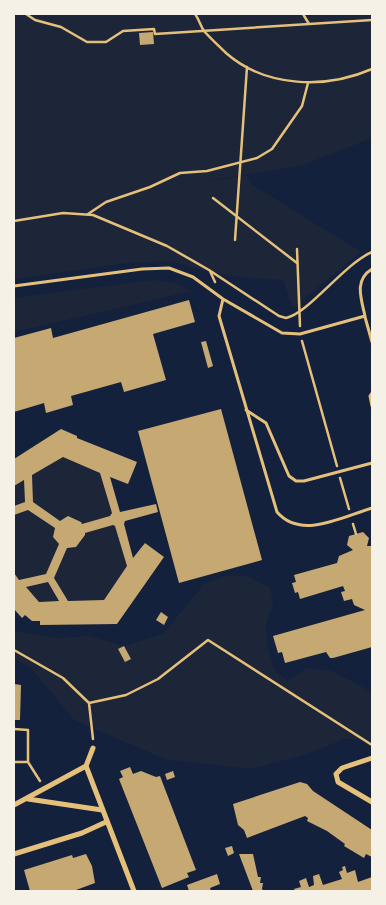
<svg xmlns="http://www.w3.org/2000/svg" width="386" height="905" font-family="Signika,sans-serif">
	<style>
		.green { fill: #1d2539 }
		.building { fill: #c6a872; fill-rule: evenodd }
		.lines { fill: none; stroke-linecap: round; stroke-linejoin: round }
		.path { stroke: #e5c07b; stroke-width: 2.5 }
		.service { stroke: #e5c07b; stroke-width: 3 }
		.minor { stroke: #e5c07b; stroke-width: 5 }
	</style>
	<rect width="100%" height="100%" fill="#14213d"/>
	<path class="green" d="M14 14H372V138L303 165 203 182 247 176 251 184 361 252 293 308 283 280 239 277 201 270 170 261 127 263 14 279Z
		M153 280 175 283 192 291 14 332V298Z
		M63 457 100 473 112 513 110 516 82 524 81 522 68 517 60 521 33 502 32 475Z
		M24 480 25 502 14 506V486Z
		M28 510 55 528 53 537 59 544 46 574 19 580 14 573V515Z
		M113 525 115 526 127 566 104 600 68 601 54 578 67 548 77 547 85 535V533Z
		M225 576H247L270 588 273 604 266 625 267 645 275 671 288 681 306 668 332 671 372 692V740L344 739 307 754 250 769 165 759 74 720 31 668 14 658V631L57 638 89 636 124 646 163 634 204 584Z
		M48 582 59 601 39 602 26 587Z"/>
	<path class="building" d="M153 32 154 44 140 45 139 33Z
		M189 300 195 322 153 334 166 380 124 392 121 382 71 396 73 405 46 413 44 403 14 412V338L51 328 53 338Z
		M206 341 213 366 208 368 201 342Z
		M221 409 262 560 179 583 138 431Z
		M61 429 77 436V438L137 462 128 484 110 477 120 512 156 504 158 512 125 521 124 524 133 558 145 543 164 557 117 624 40 625V621H32L25 615 22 618 14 609V573L19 580 46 574 59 544 53 537 55 528 28 510 14 515V506L25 502 24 480 14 486V459ZM63 457 100 473 112 513 110 516 82 524 81 522 68 516 60 521 33 502 32 475ZM113 525 115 526 127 566 104 600 68 601 54 578 67 548 76 547 85 535V533ZM48 582 59 601 39 602 26 587Z
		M363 532 369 538 367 546H372V647L333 658H330L326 652 285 663 282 652 278 653 273 636 365 610 354 605 352 599 344 601 341 592 345 591 343 586 300 599 298 592 295 593 292 583 296 582 294 575 337 563 339 556 353 550 347 545 349 536Z
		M161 612 168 617 164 625 156 620Z
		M124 646 131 659 125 662 118 649Z
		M14 684 21 685 20 720H14Z
		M130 767 133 774 141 771 156 777 160 776 196 870 187 873 189 877 162 888 119 779 123 777 120 771Z
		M173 771 175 777 167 780 165 774Z
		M300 782 307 784 313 791 372 830V857L366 854 364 858 344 846 345 844 327 831 307 821 308 818 305 816 247 838 244 830 238 825 233 804Z
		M232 846 234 853 228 856 225 848Z
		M86 854 92 866 95 883 76 890 30 891 24 870 72 855 73 858Z
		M239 854H253L258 877H261L260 883H263L262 889 264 891H253Z
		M345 866 347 873 355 870 358 882 372 877V891H295L294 889 301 887 299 881 306 878 309 887 314 885 313 876 319 874 323 885 342 879 339 872 343 870 342 867Z
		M217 874 220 884 210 888 211 891H189L187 885Z"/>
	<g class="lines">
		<path class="path" d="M26 14 35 20 61 27 87 42H106L123 31 154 29 155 34 372 20
			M195 14C199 19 200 25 204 31 210 38 219 46 226 53 266 88 326 89 372 69
			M303 14 309 24
			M213 198 297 263
			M88 214 106 202 150 187 180 173 207 171 257 158 272 149 302 106 308 83
			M14 221 63 213 93 215 167 246 209 270 279 316 286 318C308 314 344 264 372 252
			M235 240 247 67
			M297 249 300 326
			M210 271 215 282
			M302 341 337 466
			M340 478 349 509
			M353 524 356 534
			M14 650 63 678 89 703 93 739
			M89 703 126 695 158 679 208 640 372 745
			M14 729 28 730V762
			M14 762H28L40 781"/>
		<path class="service" d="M14 286 142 269 169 268 193 277 223 299 282 333 300 334 365 316C361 298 354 280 372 269
			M223 299 219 316 277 512C301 540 342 517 372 508
			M365 317 372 342
			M372 393 370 396 372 406
			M246 410 266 423 289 476 296 481H304L372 463"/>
		<path class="minor" d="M372 758 342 768 336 774 338 782 372 802
			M86 766 134 891
			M28 799 102 810
			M14 805 86 766 93 748
			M14 854 82 833 106 822"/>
	</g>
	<rect width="386" height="905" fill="none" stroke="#f6f1e7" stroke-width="30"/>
</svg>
